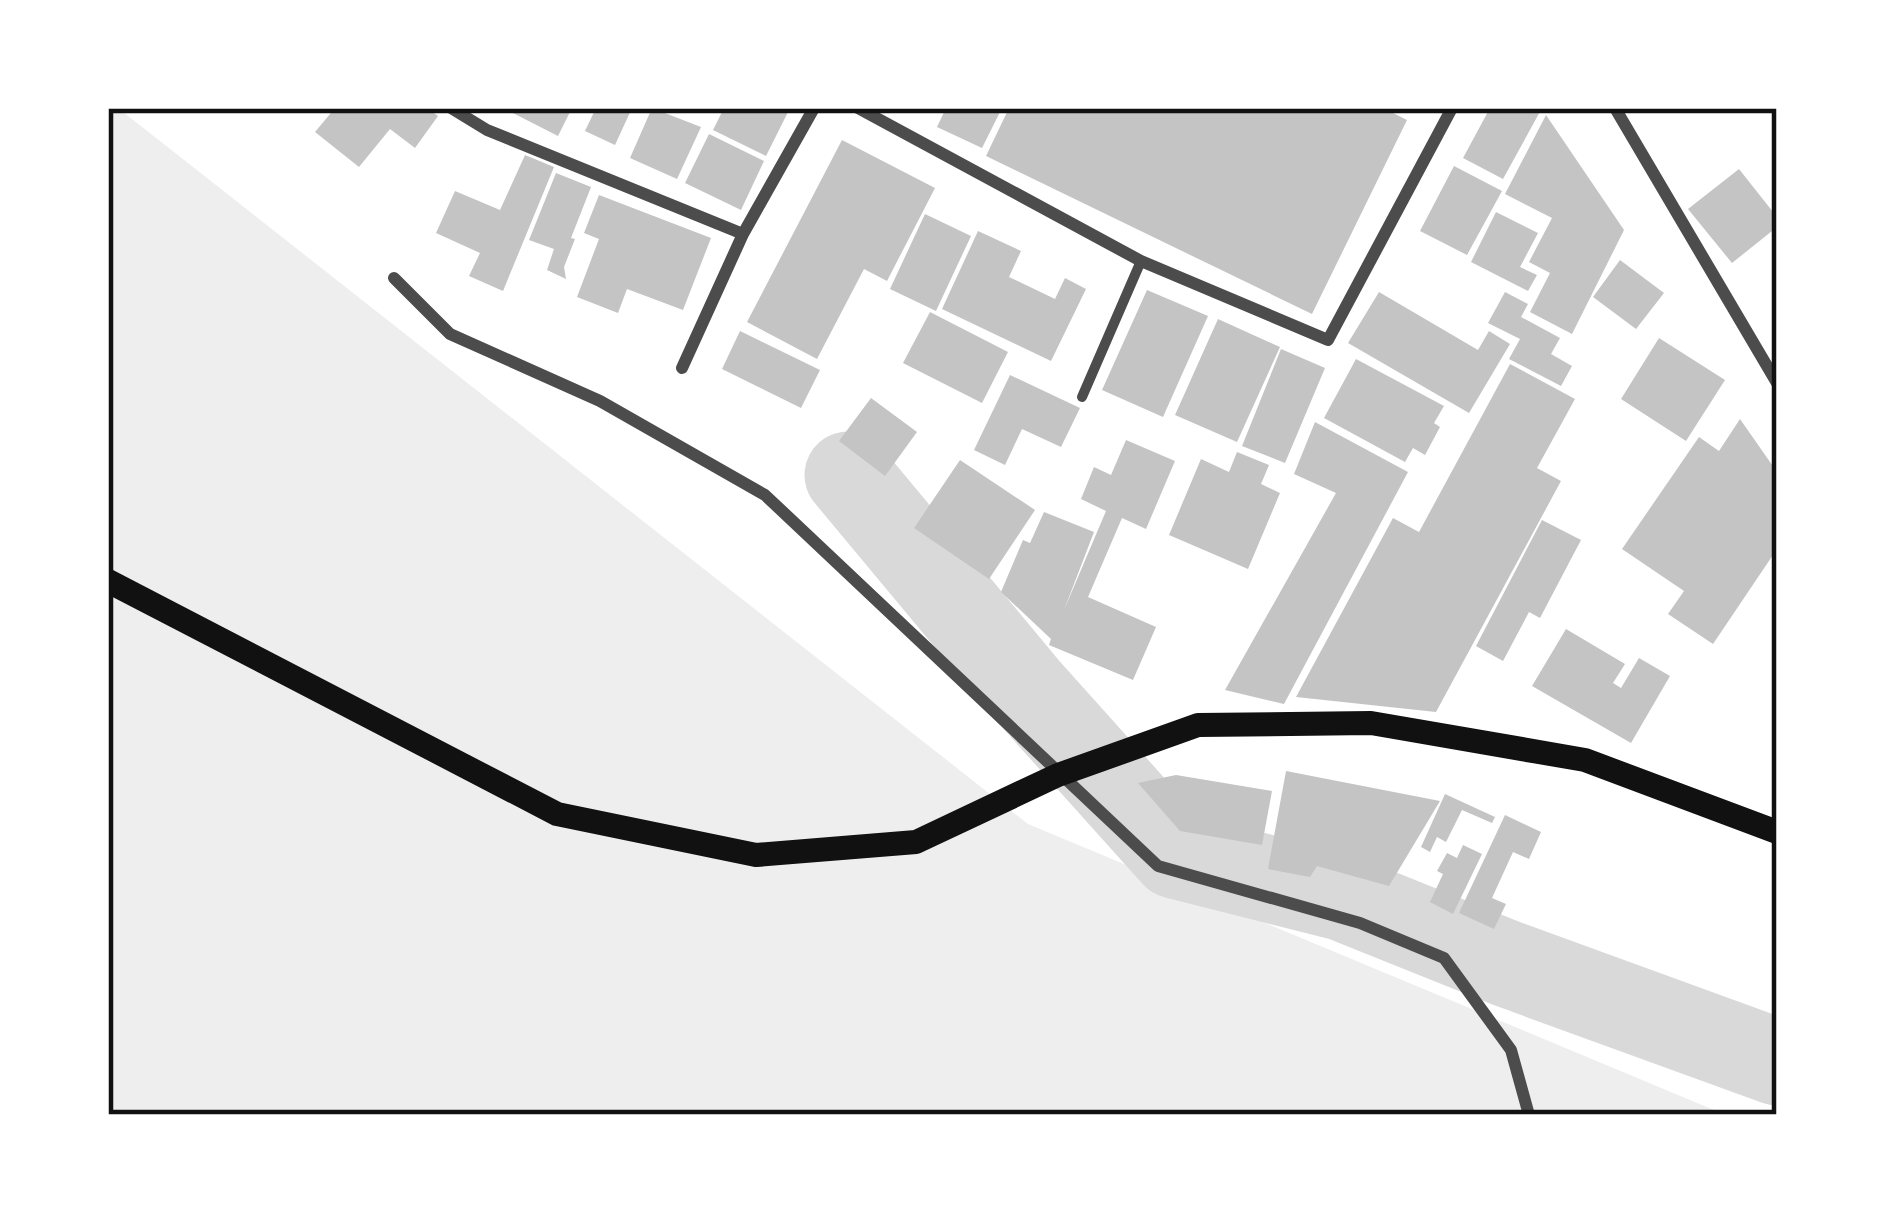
<svg xmlns="http://www.w3.org/2000/svg" width="1885" height="1223" font-family="'Fira Sans Condensed',sans-serif">
	<style>
		.green { fill: #eee }
		.lines { fill: none; stroke-linecap: round; stroke-linejoin: round }
		.river { stroke: #d9d9d9; stroke-width: 87 }
		.building { fill: #c4c4c4 }
		.pedestrian { stroke: #4c4c4c; stroke-width: 10 }
		.minor { stroke: #4c4c4c; stroke-width: 12 }
		.secondary { stroke: #111; stroke-width: 24 }
		.neatline { fill: none; stroke: #111; stroke-width: 4.5 }
	</style>
	<rect width="100%" height="100%" fill="#fff"/>
	<path class="green" d="M108 108H118L1028 824 1726 1115H108Z"/>
	<g class="lines">
		<path class="river" d="M848 475 1027 690 1175 855 1341 897 1508 964 1777 1062"/>
	</g>
	<path class="building" d="M335 108H427L438 116 415 148 390 129 359 167 315 132Z
		M503 108H572L558 136Z
		M596 108H632L615 145 585 131Z
		M652 108 701 127 677 179 630 158Z
		M724 108H790L766 156 713 130Z
		M946 108H1002L982 148 937 127Z
		M1009 108H1383L1407 120 1312 314 986 156Z
		M1490 108H1542L1503 179 1463 158Z
		M1546 115 1624 230 1572 334 1530 312 1550 273 1529 262 1552 218 1505 194Z
		M709 134 764 161 741 210 685 183Z
		M842 140 935 188 887 281 864 269 817 359 747 322Z
		M525 155 554 167 503 291 469 276 480 253 436 233 455 191 500 210Z
		M1454 166 1502 191 1467 255 1420 231Z
		M1739 169 1777 217V227L1732 263 1688 209Z
		M556 173 591 187 571 238 575 239 564 267 566 279 547 270 554 249 529 240Z
		M599 195 711 238 683 310 627 289 618 313 577 297 599 239 584 233Z
		M1496 212 1538 233 1520 267 1537 275 1528 291 1471 262Z
		M925 214 971 236 936 311 890 289Z
		M978 231 1021 251 1009 277 1055 299 1065 278 1086 289 1051 361 942 309Z
		M1620 260 1664 293 1636 329 1593 297Z
		M1147 290 1208 316 1163 417 1102 390Z
		M1379 292 1478 350 1489 331 1510 344 1469 413 1348 343Z
		M1505 292 1528 304 1521 317 1560 338 1551 354 1572 366 1561 386 1509 359 1520 339 1488 323Z
		M930 312 1008 352 982 403 903 363Z
		M1218 319 1280 347 1237 442 1175 415Z
		M740 331 820 370 801 408 722 369Z
		M1659 338 1725 380 1686 441 1621 399Z
		M1281 349 1325 368 1285 463 1242 446Z
		M1356 359 1444 406 1434 423 1440 427 1425 455 1413 448 1405 462 1324 418Z
		M1510 364 1575 399 1537 468 1561 481 1436 712 1296 697 1393 518 1419 532Z
		M1010 375 1080 408 1061 447 1022 429 1005 465 974 450Z
		M871 398 917 432 885 476 839 441Z
		M1740 419 1777 472V549L1713 644 1668 614 1684 591 1622 549 1699 437 1719 451Z
		M1315 422 1408 472 1284 704 1225 690 1336 493 1294 474Z
		M1126 440 1175 461 1146 529 1122 518 1088 597 1156 627 1133 680 1049 645 1051 639 1001 592 1023 540 1030 543 1044 512 1094 532 1064 610 1106 511 1081 499 1094 467 1111 475Z
		M1237 452 1269 465 1261 484 1280 493 1248 569 1169 535 1201 459 1229 472Z
		M960 460 1035 510 989 579 914 528Z
		M1542 520 1581 540 1540 618 1529 612 1503 661 1476 646Z
		M1566 629 1625 664 1613 683 1621 688 1639 658 1670 676 1631 743 1532 686Z
		M1286 771 1440 801 1389 886 1317 866 1310 877 1268 869Z
		M1176 775 1272 791 1262 845 1180 831 1138 783Z
		M1445 794 1495 817 1492 823 1462 810 1446 842 1437 837 1430 852 1421 847Z
		M1505 815 1541 832 1529 859 1513 852 1492 898 1506 904 1494 929 1459 913Z
		M1463 845 1482 854 1453 914 1430 902 1443 874 1437 871 1447 853 1457 858Z"/>
	<g class="lines">
		<path class="pedestrian" d="M1082 397 1141 261"/>
		<path class="minor" d="M451 108 487 130 743 234
			M858 108 1141 261 1328 340 1452 108
			M1615 108 1777 383
			M394 278 450 334 600 401 765 495 1158 866 1360 923 1444 958 1511 1050 1529 1115
			M682 368 743 234 814 108"/>
		<path class="secondary" d="M108 581 557 814 756 855 916 842 1058 775 1198 725 1371 723 1585 760 1777 832"/>
	</g>
	<rect width="1885" height="1223" fill="none" stroke="#ffffff" stroke-width="222"/>
	<rect x="111" y="111" width="1663" height="1001" class="neatline"/>
</svg>
